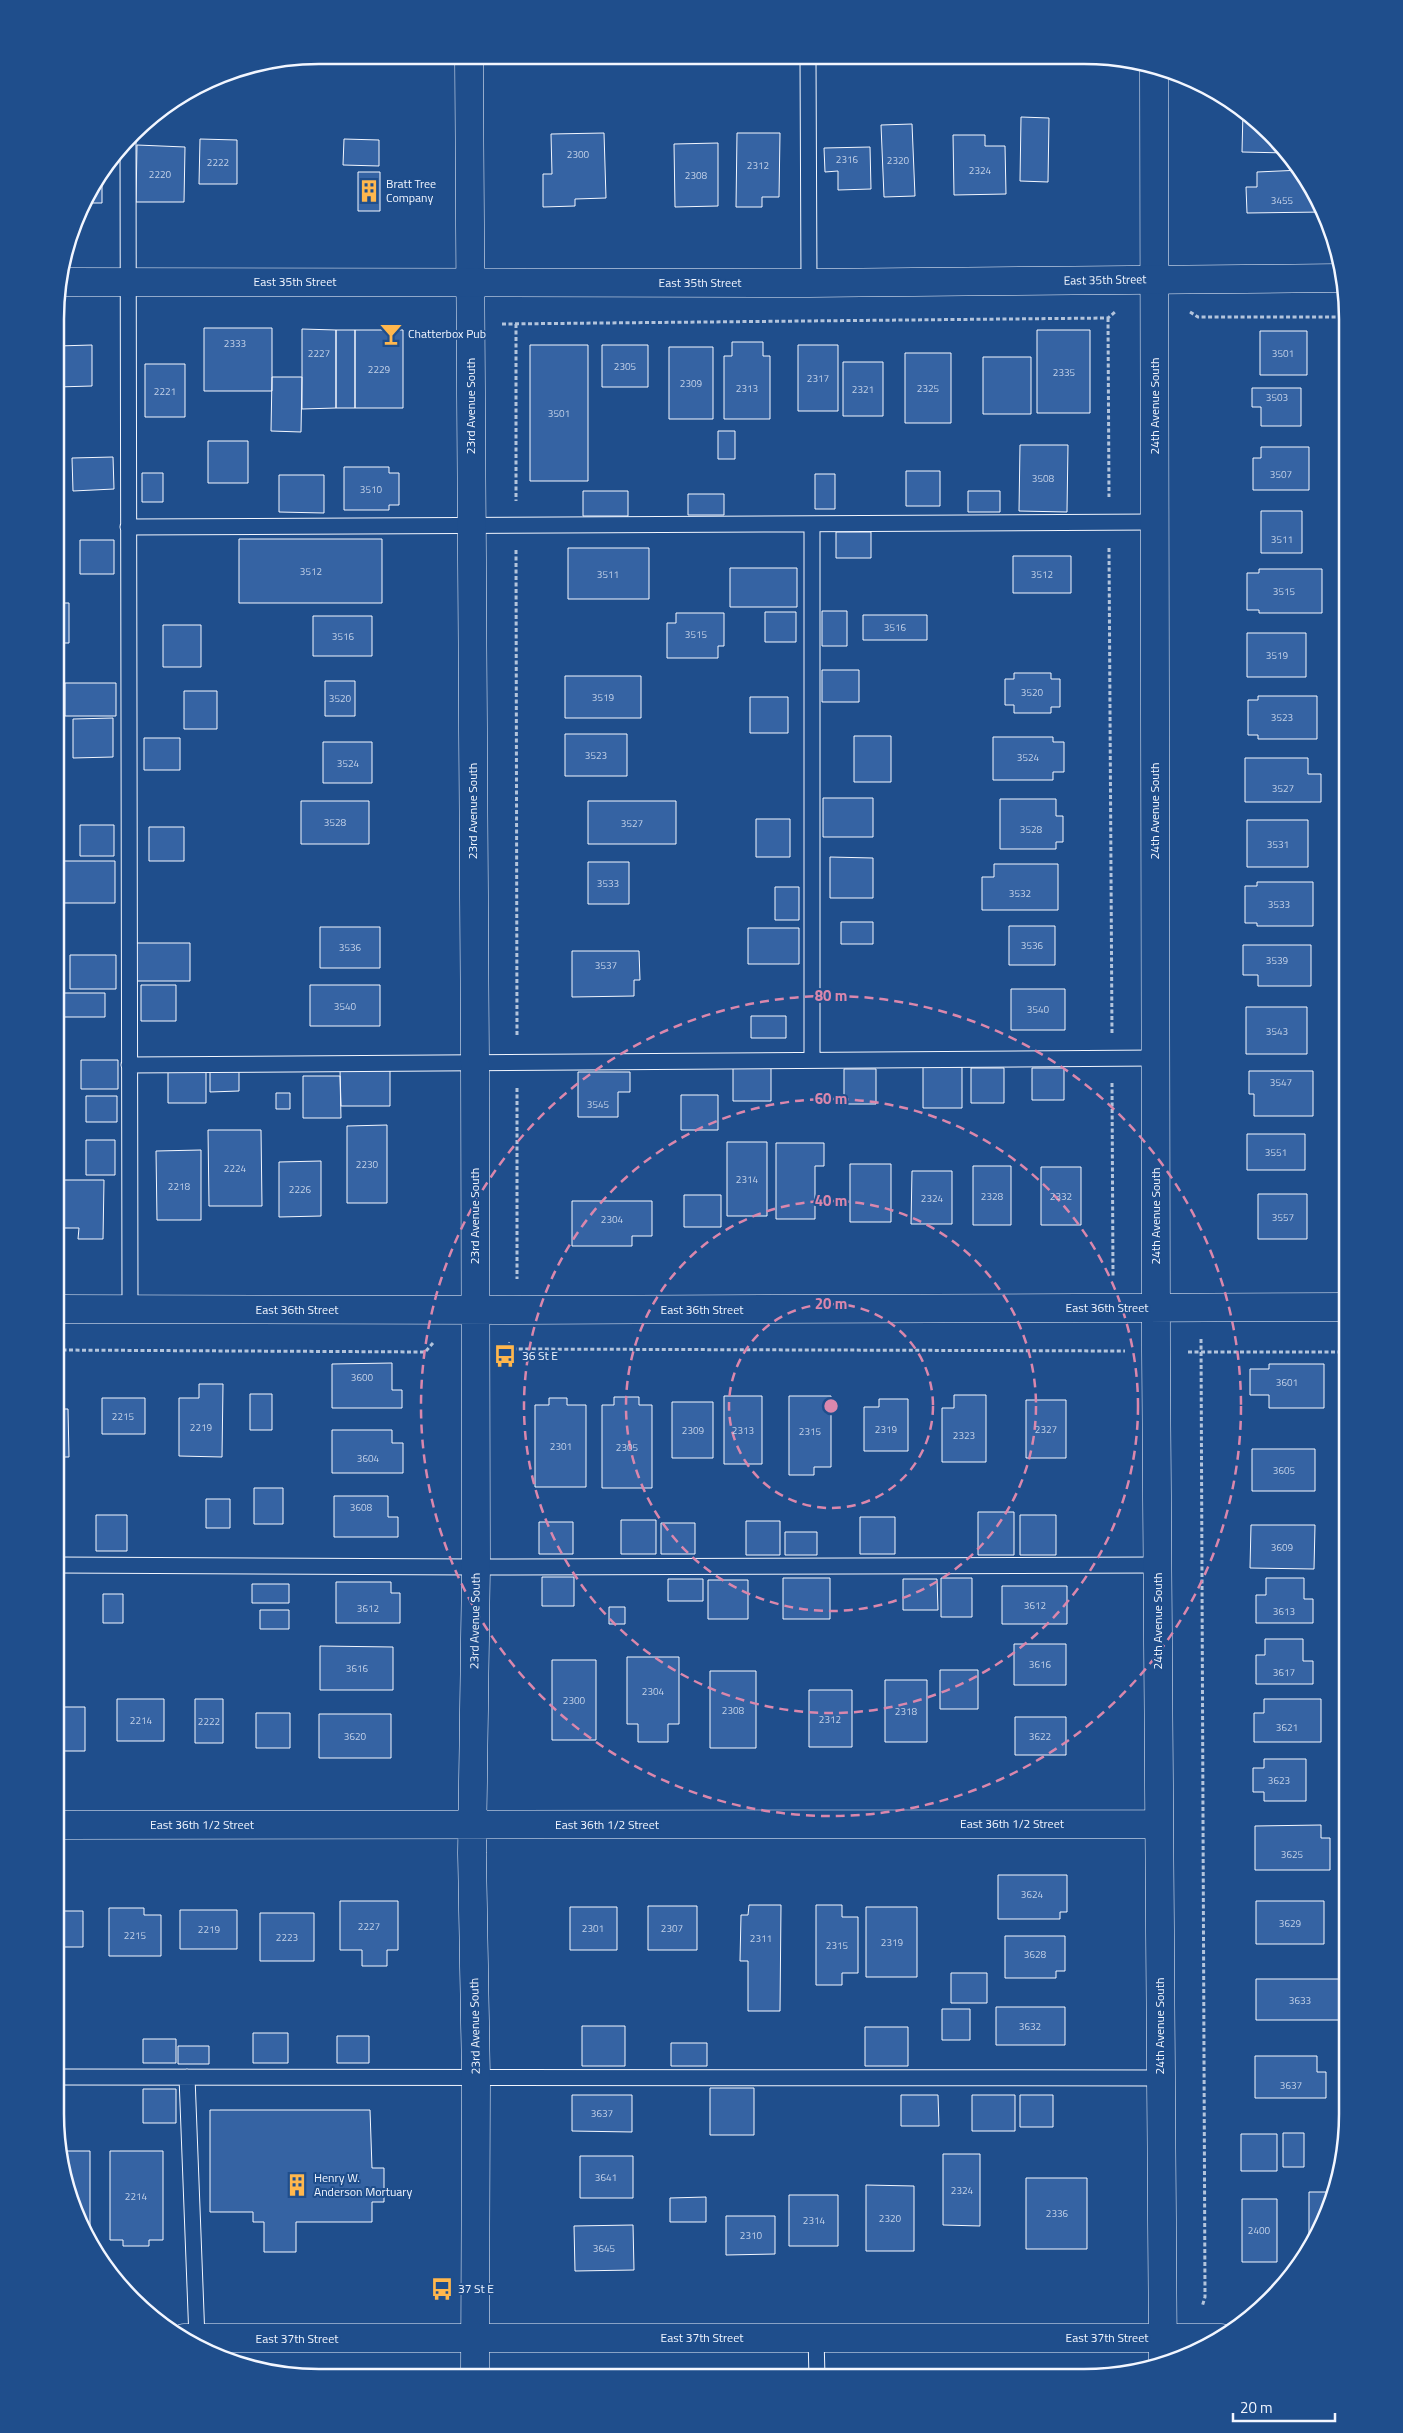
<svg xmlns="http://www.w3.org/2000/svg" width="1403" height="2433" font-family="'Titillium Web',sans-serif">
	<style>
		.building { fill: #3563a3; stroke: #f2f6ff }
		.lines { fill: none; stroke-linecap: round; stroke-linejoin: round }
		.lane-casing { stroke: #f2f6ff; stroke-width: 17 }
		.street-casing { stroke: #f2f6ff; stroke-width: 29 }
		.secondary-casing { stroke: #f2f6ff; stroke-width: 29 }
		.path { stroke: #b3c4dc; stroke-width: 3; stroke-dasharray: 4 2.5; stroke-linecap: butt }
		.lane { stroke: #1f4e8c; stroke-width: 15 }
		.street { stroke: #1f4e8c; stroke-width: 28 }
		.secondary { stroke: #1f4e8c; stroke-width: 28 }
		.ring { fill: none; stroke: #da87ad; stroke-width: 2.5; stroke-dasharray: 9 6 }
		.labels { text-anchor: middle; stroke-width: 4; stroke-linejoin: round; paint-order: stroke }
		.number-label { font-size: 10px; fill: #c3d1e8 }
		.poi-label { font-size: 12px; fill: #f2f6ff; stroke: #1f4e8c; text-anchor: start }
		.street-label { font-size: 12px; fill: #f2f6ff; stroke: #1f4e8c }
		.rim { fill: none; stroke: #f2f6ff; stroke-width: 2.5 }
		.centre { fill: #da87ad; stroke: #1f4e8c; stroke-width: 2.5 }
		.ring-label { font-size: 15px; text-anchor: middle; font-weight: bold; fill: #da87ad; stroke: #1f4e8c; stroke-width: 4; stroke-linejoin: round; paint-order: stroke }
	</style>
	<rect width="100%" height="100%" fill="#1f4e8c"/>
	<path class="building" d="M1243 111 1258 120 1287 153 1242 152Z
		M1021 117 1049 118 1048 182 1020 181Z
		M912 124 915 196 884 197 881 125Z
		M604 133 606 198 575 199V206L543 207V174H552L551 134Z
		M737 133H780L779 197H762V207H736Z
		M953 135H985V146H1005L1006 194 954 195Z
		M200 139 237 140V184H199Z
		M344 139 379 140V166L343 165Z
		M718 143V206L675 207 674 144Z
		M137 145 185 147 184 202H136Z
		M870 147 871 189 838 190V171L825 172 824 148Z
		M1302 170 1323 212 1247 213 1246 187H1257V172Z
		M358 172H380V211H358Z
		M102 176V203H82V202Z
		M204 328H272V391H204Z
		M302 329 336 330V408L302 409Z
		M336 330H355V408H336Z
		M355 330H403V408H355Z
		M1037 330H1090V413H1037Z
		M1260 331H1307V375H1260Z
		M732 342H763V356H770V419H724V356H732Z
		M92 345V386L57 387V346Z
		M530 345H588V481H530Z
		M602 345H648V387H602Z
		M798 345H838V411H798Z
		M669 347H713V419H669Z
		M905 353H951V423H905Z
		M983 357H1031V414H983Z
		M843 362H883V416H843Z
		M145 364H185V417H145Z
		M272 377H302L301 432 271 431Z
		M1252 388H1301V426H1261V407H1252Z
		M718 431H735V459H718Z
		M208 441H248V483H208Z
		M1020 445H1068L1067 512 1019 511Z
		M1261 447H1309V490H1253V458H1261Z
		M113 457 114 489 73 491 72 458Z
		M344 467H389V473H399V505H389V510H344Z
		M906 471H940V506H906Z
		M142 473H163V502H142Z
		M815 474H835V509H815Z
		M279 475H324V513L279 512Z
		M583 491H628V516H583Z
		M968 491H1000V512H968Z
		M688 494H724V515H688Z
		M1261 511H1302V553H1261Z
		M836 532H871V558H836Z
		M239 539H382V603H239Z
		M80 540H114V574H80Z
		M568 548H649V599H568Z
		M1013 556H1071V593H1013Z
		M730 568H797V607H730Z
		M1259 569H1322V613H1259V610H1247V573H1259Z
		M57 603H69V643H57Z
		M822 611H847V646H822Z
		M765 612H796V642H765Z
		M676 613H724V646H718V658H667V623H676Z
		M863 615H927V640H863Z
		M313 616H372V656H313Z
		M163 625H201V667H163Z
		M1247 633H1306V677H1247Z
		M822 670H859V702H822Z
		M1014 673H1051V679H1060V707H1051V713H1014V705H1005V679H1014Z
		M565 676H641V718H565Z
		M325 681H355V716H325Z
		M65 683H116V716H65Z
		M184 691H217V729H184Z
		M1258 696H1317V739H1258V735H1248V700H1258Z
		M750 697H788V733H750Z
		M113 718V757L73 758V719Z
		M565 734H627V776H565Z
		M854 736H891V782H854Z
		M993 737H1053V742H1064V772H1053V780H993Z
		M144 738H180V770H144Z
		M323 742H372V783H323Z
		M1245 758H1308V774H1321V802H1245Z
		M823 798H873V837H823Z
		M1000 799H1056V816H1063V842H1056V849H1000Z
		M301 801H369V844H301Z
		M588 801H676V844H588Z
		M756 819H790V857H756Z
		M1247 820H1308V867H1247Z
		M80 825H114V856H80Z
		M149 827H184V861H149Z
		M830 857 873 858V898H830Z
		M60 861H115V903H60Z
		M588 862H629V904H588Z
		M994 864H1058V910H982V877H994Z
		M1257 882H1313V926H1257V923H1245V886H1257Z
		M775 887H799V920H775Z
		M841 922H873V944H841Z
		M1009 926H1055V965H1009Z
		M320 927H380V968H320Z
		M748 928H799V964H748Z
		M136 943H190V981H136Z
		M1243 945H1311V986H1258V975H1243Z
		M572 951H639L640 980H634V996L572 997Z
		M70 955H116V989H70Z
		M141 985H176V1021H141Z
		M310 985H380V1026H310Z
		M1011 989H1065V1030H1011Z
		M63 993H105V1017H63Z
		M1246 1007H1307V1054H1246Z
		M751 1016H786V1038H751Z
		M81 1060H118V1089H81Z
		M733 1067H771V1101H733Z
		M923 1067H962V1108H923Z
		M168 1068H206V1103H168Z
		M210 1068H239V1091L210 1092Z
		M971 1068H1004V1103H971Z
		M1032 1068H1064V1100H1032Z
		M844 1069H876V1104H844Z
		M340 1070H390V1106H341Z
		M1249 1071H1313V1116H1254V1094H1249Z
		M578 1072H630V1092H618V1117H578Z
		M303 1076H340L341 1118H303Z
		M276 1093H290V1109H276Z
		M681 1095H718V1130H681Z
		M86 1096H117V1122H86Z
		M387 1125V1203H347V1126Z
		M208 1130H261L262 1206H209Z
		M1247 1134H1305V1170H1247Z
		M86 1140H115V1175H86Z
		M727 1142H767V1216H727Z
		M776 1143H824V1166H815V1219H776Z
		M201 1150V1220H157L156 1151Z
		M321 1161V1216L279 1217V1162Z
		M850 1164H891V1222H850Z
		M973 1166H1011V1225H973Z
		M1041 1167H1081V1225H1041Z
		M912 1171H952V1224H911Z
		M61 1180H104L103 1239H78L79 1228H61Z
		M1258 1194H1307V1239H1258Z
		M684 1195H721V1227H684Z
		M572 1201H652V1236H632V1246H572Z
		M392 1363V1390H402V1408H332V1364Z
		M1269 1364H1324V1408H1269V1395H1250V1369H1269Z
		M199 1384H223L222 1457 179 1456V1398H199Z
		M250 1394H272V1430H250Z
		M954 1395H986V1462H942V1408H954Z
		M724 1396H762V1464H724Z
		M789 1396H831V1467H814V1475H789Z
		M614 1397H639V1405H652V1488H602V1405H614Z
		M56 1398H62V1409H68L69 1457H56Z
		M102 1398H145V1434H102Z
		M549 1398H567V1405H586V1487H535V1405H549Z
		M879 1399H908V1451H864V1407H879Z
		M1026 1400H1066V1458H1026Z
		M672 1402H713V1458H672Z
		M332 1430H392V1443H403V1473H332Z
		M1252 1449H1315V1491H1252Z
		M254 1488H283V1524H254Z
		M334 1496H388V1517H398V1537H334Z
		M206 1499H230V1528H206Z
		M978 1512H1014V1555H978Z
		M96 1515H127V1551H96Z
		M1020 1515H1056V1555H1020Z
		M860 1517H895V1554H860Z
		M621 1520H656V1554H621Z
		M746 1521H780V1555H746Z
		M539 1522H573V1554H539Z
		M661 1523H695V1554H661Z
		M1251 1525H1315L1314 1569 1250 1568Z
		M785 1532H817V1555H785Z
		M542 1577H574V1606H542Z
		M783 1578H830V1619H783Z
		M941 1578H972V1617H941Z
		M1266 1578H1304V1599H1313V1623H1256V1595H1266Z
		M668 1579H703V1601H668Z
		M903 1579H937L938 1610H903Z
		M708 1580H748V1619H708Z
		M336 1582H391V1593H400V1623H336Z
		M252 1584H289V1603H252Z
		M1002 1586H1067V1624H1002Z
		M103 1594H123V1623H103Z
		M609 1607H625V1624H609Z
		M260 1610H289V1629H260Z
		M1265 1639H1303V1661H1313V1684H1256V1655H1265Z
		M1014 1644H1066V1685H1014Z
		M320 1646 393 1647V1690H320Z
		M627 1657H679V1724H668V1742H638V1724H627Z
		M552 1660H596V1740H552Z
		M940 1670H978V1709H940Z
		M710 1671H756V1748H710Z
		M885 1680H927V1742H885Z
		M809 1690H852V1747H809Z
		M117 1699H164V1741H117Z
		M195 1699H223V1743H195Z
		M1264 1699H1321V1742H1254V1713H1264Z
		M55 1707H85V1751H55Z
		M256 1713H290V1748H256Z
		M319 1714H391V1758H319Z
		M1015 1717H1066V1755H1015Z
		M1264 1759H1306V1801H1264V1792H1253V1768H1264Z
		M1345 1759H1348V1821H1345Z
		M1321 1825V1838H1330V1870H1255V1826Z
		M998 1875H1067V1912H1060V1919H998Z
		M340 1901H398V1950H387V1966H362V1950H340Z
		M1256 1901H1324V1944H1256Z
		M749 1905H781L780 2011H748V1961H740L741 1915H748Z
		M816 1905H842V1917H858V1973H842V1985H816Z
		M648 1906H697V1950H648Z
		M570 1907H617V1950H570Z
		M866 1907H917V1977H866Z
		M109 1908H144V1915H161V1956H109Z
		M180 1910H237V1949H180Z
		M55 1911H83V1947H55Z
		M260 1913H314V1961H260Z
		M1005 1936H1065V1971H1056V1978H1005Z
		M951 1973H987V2003H951Z
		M1256 1979H1344V2020H1256Z
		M996 2007H1065V2045H996Z
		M942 2009H970V2040H942Z
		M582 2026H625V2066H582Z
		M865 2027H908V2066H865Z
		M253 2033H288V2063H253Z
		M337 2036H369V2063H337Z
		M143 2039H176V2063H143Z
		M671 2043H707V2066H671Z
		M178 2046H209V2064H178Z
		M1255 2056H1317V2072H1326V2098H1255Z
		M710 2088H754V2135H710Z
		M143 2089H176V2123H143Z
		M572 2095H632V2132L572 2131Z
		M901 2095H938L939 2126H901Z
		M972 2095H1015V2131H972Z
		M1020 2095H1053V2127H1020Z
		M210 2110H370L372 2168H384V2202H372V2222H296V2252H264V2222H253V2212H210Z
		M1283 2133H1304V2167H1283Z
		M1241 2134H1277V2171H1241Z
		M61 2151H90V2239L69 2199Z
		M110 2151H163V2240H149V2246H123V2240H110Z
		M943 2154H980V2226L943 2225Z
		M580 2156H633V2198H580Z
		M1026 2178H1087V2249H1026Z
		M866 2185 914 2186V2251H866Z
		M1309 2192H1333L1328 2215 1309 2248Z
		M789 2195H838V2246H789Z
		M706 2197V2222H670V2198Z
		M1242 2199H1277V2262H1242Z
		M726 2216H775V2254L726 2255Z
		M633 2225 634 2270 575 2271 574 2226Z"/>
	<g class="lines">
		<defs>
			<path id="lane" d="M808 58 809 283
				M128 142 130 1309
				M812 525V1060
				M128 527 1155 522
				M129 1065 1156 1058
				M56 1565 476 1567 1158 1565
				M55 2077 1161 2078
				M187 2077 197 2339
				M816 2337 817 2377"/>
			<path id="street" d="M469 56 475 1063 476 1567 472 1853 476 2078 475 2376
				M1154 66 1156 1351 1163 2365
				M56 1309 513 1310 1348 1307
				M55 1825 1159 1824
				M184 2338H1221"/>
			<path id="secondary" d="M58 282 809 283 1341 278"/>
		</defs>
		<use href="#lane" class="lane-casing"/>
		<use href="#street" class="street-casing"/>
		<use href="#secondary" class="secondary-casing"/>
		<path class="path" d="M1190 312 1198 317H1348
			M1108 318 1109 497
			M502 324 1108 318 1115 312
			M516 324V501
			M1109 548 1112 1035
			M516 550 517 1036
			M1112 1083 1113 1277
			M517 1088V1279
			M1201 1339 1205 2297 1202 2307
			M508 1343 515 1349 1125 1351
			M56 1350 425 1352 433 1343
			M1188 1352H1348"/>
		<use href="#lane" class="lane"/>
		<use href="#street" class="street"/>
		<use href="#secondary" class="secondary"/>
	</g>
	<g class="ring">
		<circle cx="831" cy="1406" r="102"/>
		<circle cx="831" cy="1406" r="205"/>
		<circle cx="831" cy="1406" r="307"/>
		<circle cx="831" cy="1406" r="410"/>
	</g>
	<defs>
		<symbol id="building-bare" viewBox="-9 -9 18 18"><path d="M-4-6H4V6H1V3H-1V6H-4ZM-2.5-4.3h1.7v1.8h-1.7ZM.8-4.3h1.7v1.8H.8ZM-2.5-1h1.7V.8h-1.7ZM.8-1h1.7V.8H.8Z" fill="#ffb74d" stroke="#1f4e8c" stroke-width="2.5" paint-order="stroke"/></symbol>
		<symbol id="bar-bare" viewBox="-9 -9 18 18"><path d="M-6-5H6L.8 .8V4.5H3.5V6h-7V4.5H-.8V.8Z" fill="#ffb74d" stroke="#1f4e8c" stroke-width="2.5" paint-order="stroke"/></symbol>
		<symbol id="bus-bare" viewBox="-9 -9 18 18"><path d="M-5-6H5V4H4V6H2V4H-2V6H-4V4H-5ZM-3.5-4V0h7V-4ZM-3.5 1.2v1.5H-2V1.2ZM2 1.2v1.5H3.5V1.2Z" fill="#ffb74d" stroke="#1f4e8c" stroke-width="2.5" paint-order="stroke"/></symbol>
	</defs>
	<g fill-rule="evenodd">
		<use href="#building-bare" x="353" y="175" width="32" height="32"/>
		<use href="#bar-bare" x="375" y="318" width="32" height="32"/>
		<use href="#bus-bare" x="489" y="1340" width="32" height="32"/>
		<use href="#building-bare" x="281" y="2169" width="32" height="32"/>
		<use href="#bus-bare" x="426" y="2273" width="32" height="32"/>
	</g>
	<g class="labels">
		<g class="number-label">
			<text x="578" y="158">2300</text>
			<text x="847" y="163">2316</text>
			<text x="898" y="164">2320</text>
			<text x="218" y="166">2222</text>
			<text x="758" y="169">2312</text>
			<text x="980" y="174">2324</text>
			<text x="160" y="178">2220</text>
			<text x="696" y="179">2308</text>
			<text x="1282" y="204">3455</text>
			<text x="235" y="347">2333</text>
			<text x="319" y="357">2227</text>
			<text x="1283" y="357">3501</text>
			<text x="625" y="370">2305</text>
			<text x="379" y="373">2229</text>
			<text x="1064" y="376">2335</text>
			<text x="818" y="382">2317</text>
			<text x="691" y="387">2309</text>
			<text x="747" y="392">2313</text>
			<text x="928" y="392">2325</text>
			<text x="863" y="393">2321</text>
			<text x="165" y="395">2221</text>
			<text x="1277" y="401">3503</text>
			<text x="559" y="417">3501</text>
			<text x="1281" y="478">3507</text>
			<text x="1043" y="482">3508</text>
			<text x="371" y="493">3510</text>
			<text x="1282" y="543">3511</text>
			<text x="311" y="575">3512</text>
			<text x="608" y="578">3511</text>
			<text x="1042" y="578">3512</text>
			<text x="1284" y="595">3515</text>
			<text x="895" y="631">3516</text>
			<text x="696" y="638">3515</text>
			<text x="343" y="640">3516</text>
			<text x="1277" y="659">3519</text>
			<text x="1032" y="696">3520</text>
			<text x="603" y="701">3519</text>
			<text x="340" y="702">3520</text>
			<text x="1282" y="721">3523</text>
			<text x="596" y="759">3523</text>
			<text x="1028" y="761">3524</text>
			<text x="348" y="767">3524</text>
			<text x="1283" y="792">3527</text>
			<text x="335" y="826">3528</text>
			<text x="632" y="827">3527</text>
			<text x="1031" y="833">3528</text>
			<text x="1278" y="848">3531</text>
			<text x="608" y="887">3533</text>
			<text x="1020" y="897">3532</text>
			<text x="1279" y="908">3533</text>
			<text x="1032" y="949">3536</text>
			<text x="350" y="951">3536</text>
			<text x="1277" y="964">3539</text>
			<text x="606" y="969">3537</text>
			<text x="345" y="1010">3540</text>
			<text x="1038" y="1013">3540</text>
			<text x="1277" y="1035">3543</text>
			<text x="1281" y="1086">3547</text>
			<text x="598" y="1108">3545</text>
			<text x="1276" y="1156">3551</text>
			<text x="367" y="1168">2230</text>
			<text x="235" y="1172">2224</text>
			<text x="747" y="1183">2314</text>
			<text x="179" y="1190">2218</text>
			<text x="300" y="1193">2226</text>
			<text x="992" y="1200">2328</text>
			<text x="1061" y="1200">2332</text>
			<text x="932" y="1202">2324</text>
			<text x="1283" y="1221">3557</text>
			<text x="612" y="1223">2304</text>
			<text x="362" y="1381">3600</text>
			<text x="1287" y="1386">3601</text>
			<text x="123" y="1420">2215</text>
			<text x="201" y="1431">2219</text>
			<text x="886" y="1433">2319</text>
			<text x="1046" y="1433">2327</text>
			<text x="693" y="1434">2309</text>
			<text x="743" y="1434">2313</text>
			<text x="810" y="1435">2315</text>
			<text x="964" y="1439">2323</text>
			<text x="561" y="1450">2301</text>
			<text x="627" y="1451">2305</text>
			<text x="368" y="1462">3604</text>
			<text x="1284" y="1474">3605</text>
			<text x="361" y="1511">3608</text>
			<text x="1282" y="1551">3609</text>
			<text x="1035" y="1609">3612</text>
			<text x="368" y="1612">3612</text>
			<text x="1284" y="1615">3613</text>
			<text x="1040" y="1668">3616</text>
			<text x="357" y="1672">3616</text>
			<text x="1284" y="1676">3617</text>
			<text x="653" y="1695">2304</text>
			<text x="574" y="1704">2300</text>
			<text x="733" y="1714">2308</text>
			<text x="906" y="1715">2318</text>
			<text x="830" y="1723">2312</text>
			<text x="141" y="1724">2214</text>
			<text x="209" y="1725">2222</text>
			<text x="1287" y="1731">3621</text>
			<text x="355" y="1740">3620</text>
			<text x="1040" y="1740">3622</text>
			<text x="1279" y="1784">3623</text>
			<text x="1292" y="1858">3625</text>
			<text x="1032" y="1898">3624</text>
			<text x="1290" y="1927">3629</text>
			<text x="369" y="1930">2227</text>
			<text x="593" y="1932">2301</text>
			<text x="672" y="1932">2307</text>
			<text x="209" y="1933">2219</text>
			<text x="135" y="1939">2215</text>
			<text x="287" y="1941">2223</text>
			<text x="761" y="1942">2311</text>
			<text x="892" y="1946">2319</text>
			<text x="837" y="1949">2315</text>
			<text x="1035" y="1958">3628</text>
			<text x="1300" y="2004">3633</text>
			<text x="1030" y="2030">3632</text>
			<text x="1291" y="2089">3637</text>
			<text x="602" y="2117">3637</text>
			<text x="606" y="2181">3641</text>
			<text x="962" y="2194">2324</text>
			<text x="136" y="2200">2214</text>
			<text x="1057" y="2217">2336</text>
			<text x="890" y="2222">2320</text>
			<text x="814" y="2224">2314</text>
			<text x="1259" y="2234">2400</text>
			<text x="751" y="2239">2310</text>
			<text x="604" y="2252">3645</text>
		</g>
		<g class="poi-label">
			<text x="386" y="188">Bratt Tree<tspan x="386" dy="14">Company</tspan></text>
			<text x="408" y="338">Chatterbox Pub</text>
			<text x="522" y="1360">36 St E</text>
			<text x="314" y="2182">Henry W.<tspan x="314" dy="14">Anderson Mortuary</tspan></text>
			<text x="458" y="2293">37 St E</text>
		</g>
		<g class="street-label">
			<text transform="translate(1105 280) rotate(-1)" y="4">East 35th Street</text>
			<text x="295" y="286">East 35th Street</text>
			<text x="700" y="287">East 35th Street</text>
			<text transform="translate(471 406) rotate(-90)" y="4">23rd Avenue South</text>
			<text transform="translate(1155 406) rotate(-90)" y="4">24th Avenue South</text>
			<text transform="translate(473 811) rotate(-90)" y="4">23rd Avenue South</text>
			<text transform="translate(1155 811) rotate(-90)" y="4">24th Avenue South</text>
			<text transform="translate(475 1216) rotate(-90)" y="4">23rd Avenue South</text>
			<text transform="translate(1156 1216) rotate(-90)" y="4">24th Avenue South</text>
			<text x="1107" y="1312">East 36th Street</text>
			<text x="297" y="1314">East 36th Street</text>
			<text x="702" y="1314">East 36th Street</text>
			<text transform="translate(475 1621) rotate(-89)" y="4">23rd Avenue South</text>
			<text transform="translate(1158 1621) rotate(-90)" y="4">24th Avenue South</text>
			<text x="1012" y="1828">East 36th 1/2 Street</text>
			<text x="202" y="1829">East 36th 1/2 Street</text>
			<text x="607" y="1829">East 36th 1/2 Street</text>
			<text transform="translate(475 2026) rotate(-91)" y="4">23rd Avenue South</text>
			<text transform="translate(1160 2026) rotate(-90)" y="4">24th Avenue South</text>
			<text x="702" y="2342">East 37th Street</text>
			<text x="1107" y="2342">East 37th Street</text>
			<text x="297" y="2343">East 37th Street</text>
		</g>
	</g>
	<path d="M0 0H1403V2433H0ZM319 64H1084A255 255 0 0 1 1339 319V2114A255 255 0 0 1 1084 2369H319A255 255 0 0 1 64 2114V319A255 255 0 0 1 319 64Z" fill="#1f4e8c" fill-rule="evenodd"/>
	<path class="rim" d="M319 64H1084A255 255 0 0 1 1339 319V2114A255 255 0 0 1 1084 2369H319A255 255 0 0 1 64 2114V319A255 255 0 0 1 319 64Z"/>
	<circle cx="831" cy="1406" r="8" class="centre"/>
	<g class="ring-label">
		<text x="831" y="1001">80 m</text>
		<text x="831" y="1104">60 m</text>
		<text x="831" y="1206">40 m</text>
		<text x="831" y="1309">20 m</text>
	</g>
	<path d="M1233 2413v8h102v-8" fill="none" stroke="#f2f6ff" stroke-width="2.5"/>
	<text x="1240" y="2413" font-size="15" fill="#f2f6ff" stroke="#1f4e8c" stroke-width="4" paint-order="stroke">20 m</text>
</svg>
